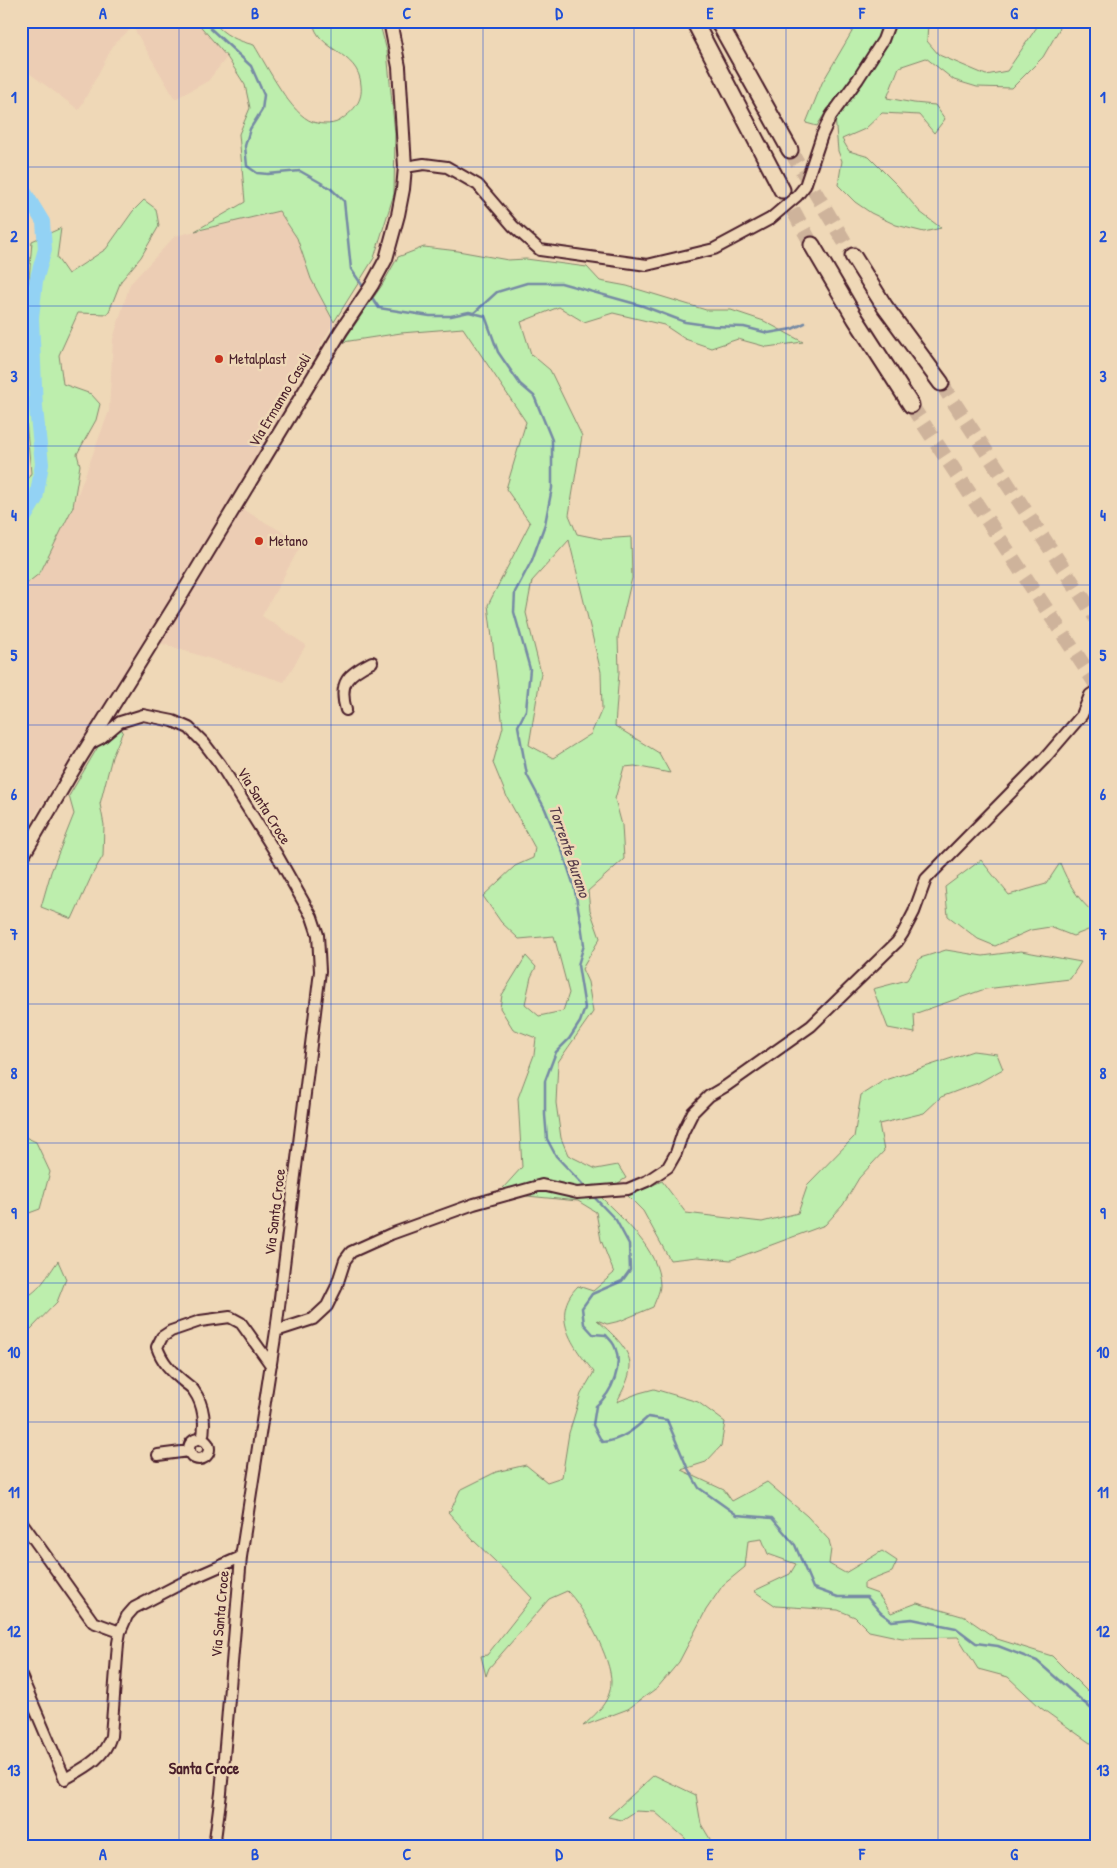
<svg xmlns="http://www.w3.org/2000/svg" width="1117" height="1868" font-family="'Patrick Hand',sans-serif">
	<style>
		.built { fill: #eccdb4 }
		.green { fill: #bdeead; stroke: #84866c; fill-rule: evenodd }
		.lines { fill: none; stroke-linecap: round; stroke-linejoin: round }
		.stream { stroke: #768aa4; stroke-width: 2.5 }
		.river { stroke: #93d2f4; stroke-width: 14 }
		.highway-tunnel { stroke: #ceb39b; stroke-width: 15; stroke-dasharray: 15 8; stroke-linecap: butt }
		.minor-casing { stroke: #4a1f2b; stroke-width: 14 }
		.major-casing { stroke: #4a1f2b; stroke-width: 16 }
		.highway-casing { stroke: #4a1f2b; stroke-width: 19 }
		.minor { stroke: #efd8b7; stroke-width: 10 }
		.major { stroke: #efd8b7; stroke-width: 12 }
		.highway { stroke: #efd8b7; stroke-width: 15 }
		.grid { fill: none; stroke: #1d4ed8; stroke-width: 1; stroke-opacity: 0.55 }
		.poi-dot { fill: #c8321e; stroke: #efd8b7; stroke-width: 2 }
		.labels { text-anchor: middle; stroke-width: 5; stroke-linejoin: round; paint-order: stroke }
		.poi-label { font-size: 15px; fill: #4a1f2b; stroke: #efd8b7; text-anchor: start }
		.street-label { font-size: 15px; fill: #4a1f2b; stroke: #efd8b7 }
		.water-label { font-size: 16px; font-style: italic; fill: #553a49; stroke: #efd8b7 }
		.neighbourhood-label { font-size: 16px; font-weight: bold; fill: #4a1f2b; stroke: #efd8b7 }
		.neatline { fill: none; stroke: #1d4ed8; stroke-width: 2 }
		.grid-label { font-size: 16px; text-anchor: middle; font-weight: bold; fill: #1d4ed8 }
	</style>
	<rect width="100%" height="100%" fill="#efd8b7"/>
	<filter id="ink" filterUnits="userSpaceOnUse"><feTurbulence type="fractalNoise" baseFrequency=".02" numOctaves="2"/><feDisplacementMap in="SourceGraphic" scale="10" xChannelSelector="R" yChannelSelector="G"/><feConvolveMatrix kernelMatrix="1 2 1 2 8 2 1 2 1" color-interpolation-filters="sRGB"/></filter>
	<g filter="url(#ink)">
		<path class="built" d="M21 21H196L227 57 208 81 175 99 133 27 114 44 79 110 21 67Z
			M279 211 297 238 311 279 334 322 176 597 21 837V588L40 573 73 507 109 411 113 339 130 284 175 236Z
			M242 509 302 543 262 616 306 645 284 682 160 643Z"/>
		<path class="green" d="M196 21H213C223 35 238 41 254 45 267 66 291 115 313 122 323 125 335 125 342 119 354 110 363 101 361 85 359 51 316 51 313 21H379L387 51 395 134 394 194 374 258 334 322 311 279 297 238 279 211 195 231 245 202 239 134 250 108 245 85 227 57Z
			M853 21H928L927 41 939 55 986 75 1007 71 1041 21H1064L1043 57 1012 88 977 87 954 80 926 58 899 67 887 98 914 103 935 105 945 119 934 133 919 115 882 113 865 129 842 139 849 151 869 157 898 186 920 212 941 228 924 232 896 225 871 213 855 202 838 185 842 161 838 151 835 116 828 108 817 126 806 123 822 83 853 30Z
			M144 200 156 209 159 226 141 257 121 281 108 314 78 313 59 355 63 384 91 394 100 404 96 420 77 454 80 465 73 507 40 573 21 588V493L31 473 22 379V311L29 279 32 241 61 228 57 258 68 274 106 249 133 211Z
			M424 247 458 251 508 260 526 259 587 267 600 281 627 286 706 310H731L764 321 803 342 767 347 738 339 711 348 685 339 664 325 613 313 584 322 559 307 521 322 531 354 550 370 582 436 569 515 577 534 602 539 631 537 632 578 618 637 619 672 615 726 659 753 670 773 635 766 624 767 615 799 622 825 624 859 588 891 590 910 600 938 582 969 588 982 593 1012 558 1062 556 1103 561 1138 568 1155 596 1169 618 1165 626 1178 612 1187 601 1197C624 1221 659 1249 660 1285 660 1292 655 1301 653 1307L620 1321 607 1324 597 1320C609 1331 631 1349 630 1366 630 1379 622 1391 617 1402L639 1393 654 1389 698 1402 725 1422 721 1446 706 1462 681 1470 724 1490 732 1501 767 1482 807 1516 829 1540 831 1549 829 1564 845 1573 882 1551 897 1561 892 1572 864 1583V1589L878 1594 891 1613 917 1603 965 1617 997 1639 1052 1656 1096 1700V1742L1090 1743 1041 1708 1008 1677 978 1669 958 1637 902 1638 869 1631 855 1617 838 1610 776 1606 754 1591 790 1574 796 1564 768 1554 762 1539 748 1541 745 1567 723 1585 706 1610 679 1662 658 1687 628 1709 583 1726C596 1714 611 1701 611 1682 612 1660 583 1606 567 1591L549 1599 489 1668 486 1676 481 1656 487 1655 532 1598 518 1583 473 1540 448 1512 451 1510 460 1490 496 1472 526 1465 547 1482 562 1477 569 1433 581 1394 594 1372C573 1347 549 1315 578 1286L593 1291 614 1273 601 1240 596 1212 578 1201 517 1195 503 1188 522 1167 518 1098 534 1055 536 1038 513 1029 500 1008 502 995 526 956 536 967 531 977 525 1004 539 1016 563 1011 569 993 554 936 519 939 501 922 483 896 515 866 533 858 535 848 507 797 493 763 503 727 488 605 530 523 506 489 526 422 463 328 401 333 343 342 382 285 398 257ZM569 540 601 672 602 709 591 734 553 758 529 745 541 673 526 613 532 581Z
			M112 723 123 731 112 757 100 804 104 825 103 856 92 875 72 919 41 907 51 872 74 814 69 796Z
			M981 860 1009 895 1046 884 1060 863C1068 883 1078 900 1095 914L1093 928 1073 936 1050 927 1031 930 995 946 978 939 948 916 945 887Z
			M946 950 983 956 1021 951 1081 962 1070 979 985 989 914 1014 915 1033 888 1028 873 989 907 980 920 958Z
			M973 1051 997 1054 1003 1069 978 1083 941 1097 924 1113 879 1124 884 1151 859 1178 843 1205 825 1225 731 1260 697 1257 670 1260 643 1211 628 1196 662 1181 686 1213 762 1222 798 1213 808 1184 854 1137 861 1095 883 1081Z
			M21 1135 36 1142 50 1172 40 1209 21 1216Z
			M58 1261 66 1279 57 1302 31 1329 21 1335V1298C37 1296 49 1273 58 1261Z
			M654 1775 696 1795 701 1824 710 1839V1847H688L685 1838 655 1812 636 1811 622 1820 608 1817Z"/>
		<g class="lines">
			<path class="stream" d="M205 21 211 29 251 66 264 95 262 110 250 129 245 146 247 166 257 173 268 174 300 171 330 188 344 201 351 269 364 288
				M371 296 379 308 430 316H451L469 312 485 316 498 352 520 384 534 396 552 440V488L545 524 532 560 515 592 514 612 530 669 526 710 518 726 527 775 545 809 563 853 574 886 581 924 584 945 578 965 585 1008 580 1022 569 1039 556 1052 545 1081V1115L547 1139 556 1156 587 1189
				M474 313 497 292 527 283H561L643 306 685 322 713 326 744 327 768 333 792 329 805 323
				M592 1195 616 1220 629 1244 630 1270 622 1281 592 1294 582 1308 584 1324 593 1334 606 1335C608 1338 612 1341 614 1345 624 1365 612 1393 596 1406L593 1425 602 1442C621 1441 635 1429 648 1417L667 1420 687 1467 699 1488 737 1515 772 1518 795 1545 813 1588 838 1597H867L881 1613 892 1621 912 1619 956 1628 976 1643 998 1646 1037 1661 1096 1713"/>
			<path class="river" d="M21 188 26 194 43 222 45 249 36 281 32 318 36 408 42 464 36 499 21 524"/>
			<path class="highway-tunnel" d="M790 150 853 256
				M782 190 812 245
				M941 383 1096 618
				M911 405 1096 684"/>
			<defs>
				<path id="minor" d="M405 167 424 164 447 167 478 185 513 226 540 250 647 265 714 249 770 219 797 196 805 186 822 135 831 116 858 79 883 40 890 21
					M346 710C338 682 348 674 372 662
					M89 744 101 738 120 722 143 715 173 721 189 728 204 743 220 764 277 855 312 917 318 935 320 971 276 1331 241 1557 221 1793 214 1847
					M276 1331 313 1319 327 1306 336 1288 345 1260 351 1252 391 1234 474 1204 542 1185 577 1193 628 1189 647 1181 668 1167 676 1153 683 1132 693 1112 709 1096 726 1086 811 1026 897 942 903 933 914 912 926 879 1045 758 1082 715 1090 695 1096 691
					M189 1449a10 10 0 1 1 20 0a10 10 0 1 1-20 0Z
					M202 1440C206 1424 204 1405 194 1391 192 1387 186 1384 183 1381 171 1371 162 1362 157 1347L162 1337 171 1331 200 1321 230 1317 241 1323 271 1365
					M158 1455 189 1451
					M21 1521 93 1622 120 1632
					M21 1676 65 1779C84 1768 104 1759 111 1736L118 1643 120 1632 127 1616 134 1608 184 1582 241 1557"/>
				<path id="major" d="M21 859 79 760 184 591 341 331 372 285 386 259 398 215 403 189 405 167 399 67 390 21"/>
				<path id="highway" d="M694 21 782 190
					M718 21 790 150
					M812 245 855 318 911 405
					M853 256 885 307 941 383"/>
			</defs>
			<use href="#minor" class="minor-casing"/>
			<use href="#major" class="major-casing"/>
			<use href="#highway" class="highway-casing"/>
			<use href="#minor" class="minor"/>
			<use href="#major" class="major"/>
			<use href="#highway" class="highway"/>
		</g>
	</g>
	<path class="grid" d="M179 21V1847M331 21V1847M483 21V1847M634 21V1847M786 21V1847M938 21V1847M21 167H1096M21 306H1096M21 446H1096M21 585H1096M21 725H1096M21 864H1096M21 1004H1096M21 1143H1096M21 1283H1096M21 1422H1096M21 1562H1096M21 1701H1096"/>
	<g class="poi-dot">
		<circle cx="219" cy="359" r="5"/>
		<circle cx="259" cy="541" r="5"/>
	</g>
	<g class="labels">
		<g class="poi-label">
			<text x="229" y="364">Metalplast</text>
			<text x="269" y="546">Metano</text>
		</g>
		<g class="street-label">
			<text transform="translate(280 400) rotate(-59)" y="5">Via Ermanno Casoli</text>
			<text transform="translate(264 806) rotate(58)" y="5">Via Santa Croce</text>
			<text transform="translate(275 1212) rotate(-83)" y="5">Via Santa Croce</text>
			<text transform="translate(220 1614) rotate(-85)" y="5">Via Santa Croce</text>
		</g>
		<g class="water-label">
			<text transform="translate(570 851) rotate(71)" y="6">Torrente Burano</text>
		</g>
		<g class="neighbourhood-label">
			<text x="204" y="1774">Santa Croce</text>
		</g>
	</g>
	<rect width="1117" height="1868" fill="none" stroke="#efd8b7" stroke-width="55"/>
	<rect x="28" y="28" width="1062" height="1812" class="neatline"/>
	<g class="grid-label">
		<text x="103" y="19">A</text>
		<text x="255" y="19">B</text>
		<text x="407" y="19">C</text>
		<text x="559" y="19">D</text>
		<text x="710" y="19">E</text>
		<text x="862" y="19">F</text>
		<text x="1014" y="19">G</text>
		<text x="14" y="103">1</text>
		<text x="1103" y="103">1</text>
		<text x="14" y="242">2</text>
		<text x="1103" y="242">2</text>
		<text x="14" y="382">3</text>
		<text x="1103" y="382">3</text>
		<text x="14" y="521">4</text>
		<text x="1103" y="521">4</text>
		<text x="14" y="661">5</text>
		<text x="1103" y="661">5</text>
		<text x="14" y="800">6</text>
		<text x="1103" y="800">6</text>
		<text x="14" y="940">7</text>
		<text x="1103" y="940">7</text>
		<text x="14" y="1079">8</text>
		<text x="1103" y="1079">8</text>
		<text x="14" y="1219">9</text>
		<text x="1103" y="1219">9</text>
		<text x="14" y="1358">10</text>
		<text x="1103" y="1358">10</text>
		<text x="14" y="1498">11</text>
		<text x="1103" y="1498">11</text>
		<text x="14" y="1637">12</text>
		<text x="1103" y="1637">12</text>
		<text x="14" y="1776">13</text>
		<text x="1103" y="1776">13</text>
		<text x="103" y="1860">A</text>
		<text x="255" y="1860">B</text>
		<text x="407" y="1860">C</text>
		<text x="559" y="1860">D</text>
		<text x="710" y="1860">E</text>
		<text x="862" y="1860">F</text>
		<text x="1014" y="1860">G</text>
	</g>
</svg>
